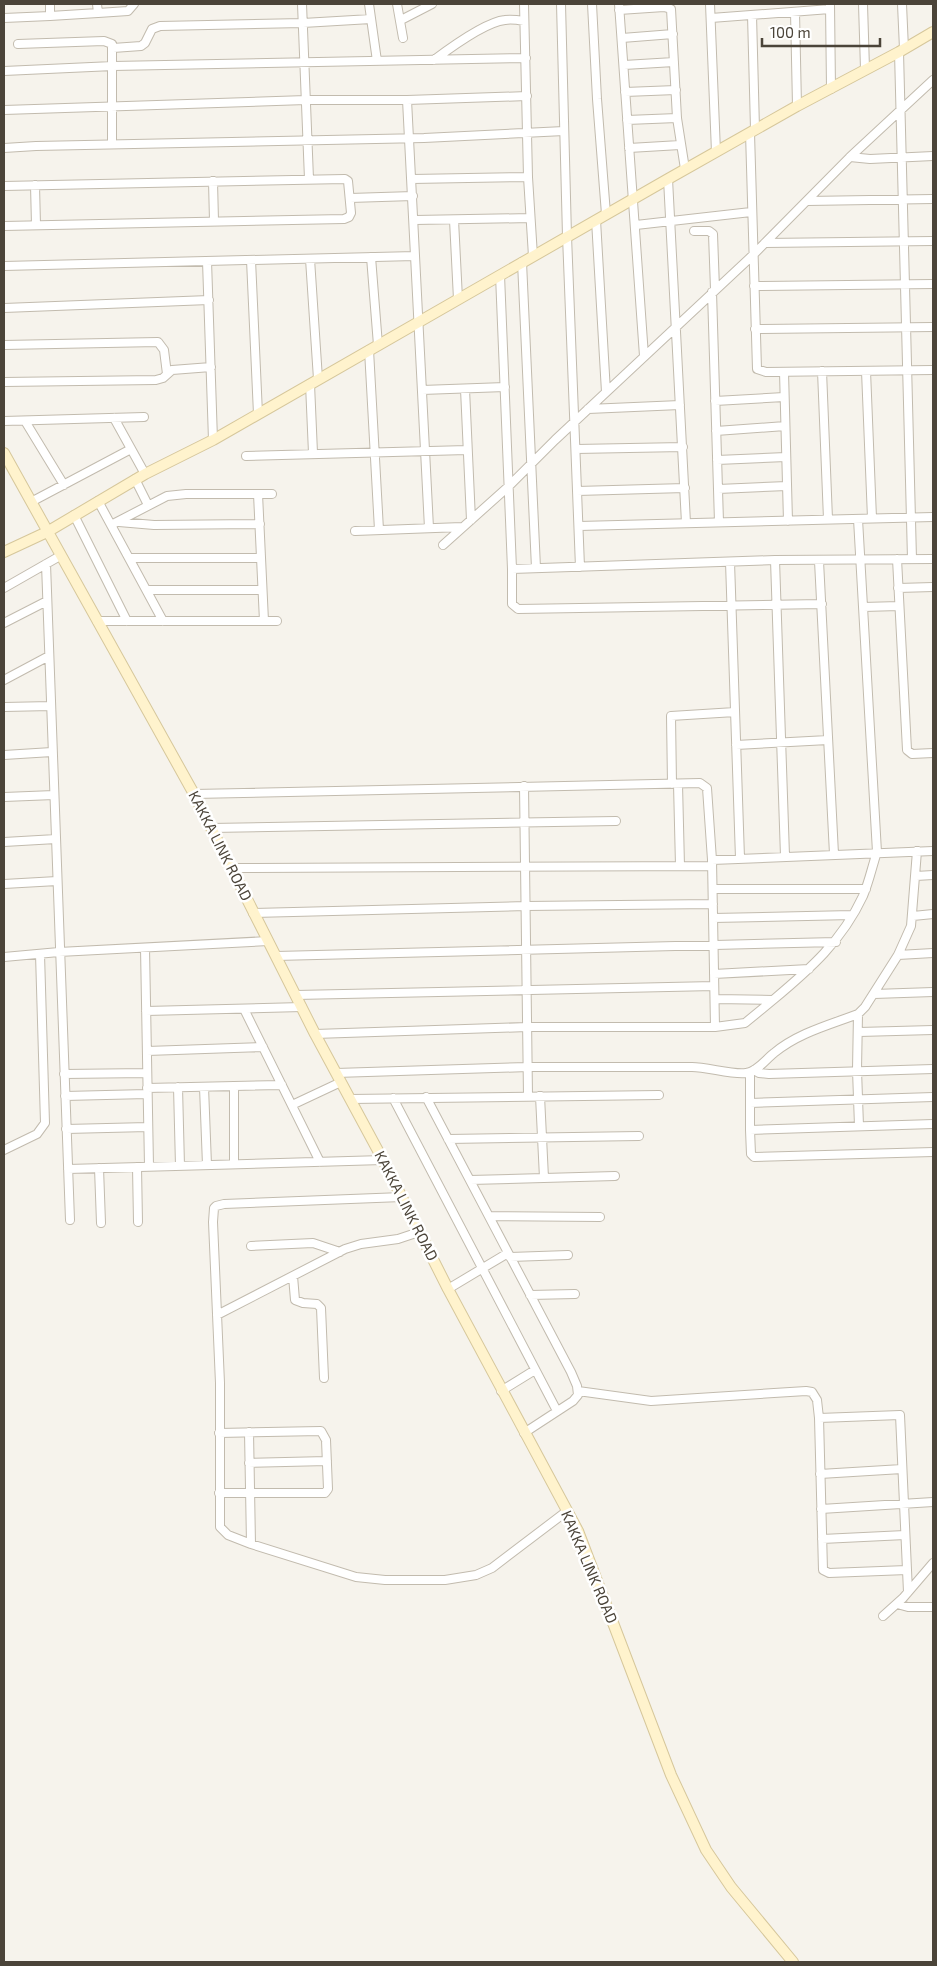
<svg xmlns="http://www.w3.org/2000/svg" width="937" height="1966" font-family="'Exo 2',sans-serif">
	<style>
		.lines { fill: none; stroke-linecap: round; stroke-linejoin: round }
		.street-casing { stroke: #c2bbae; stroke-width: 10 }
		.secondary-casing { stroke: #d6c79b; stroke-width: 12 }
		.street { stroke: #fff; stroke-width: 8 }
		.secondary { stroke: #fff3cd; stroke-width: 10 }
		.labels { text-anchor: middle; stroke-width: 5; stroke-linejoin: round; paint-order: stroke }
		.street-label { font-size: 15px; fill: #4b4439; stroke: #fff }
	</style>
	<rect width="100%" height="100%" fill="#f6f3ec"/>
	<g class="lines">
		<defs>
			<path id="street" d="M302 4 309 179
				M369 4 377 61
				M397 4 403 38
				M524 4 528 177
				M561 4 567 236 580 567
				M592 4 597 99 606 214
				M619 4 644 356
				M710 4 716 152
				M830 4 831 89
				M863 4 865 69
				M902 4 904 49
				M619 10 664 7 671 9 677 118 685 169
				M795 12 797 106
				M98 13 128 11 134 4
				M752 15 755 129
				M50 16 98 13 97 4
				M4 18 50 16V4
				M711 18 830 9
				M401 20 432 4
				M622 38 673 34
				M18 44 104 41 112 44V144
				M113 48 141 46 145 43 152 29 160 26 303 23 371 19
				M899 52 912 559
				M434 60C450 48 485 22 505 20 511 19 518 20 524 21
				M624 65 674 62
				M4 71 113 66 526 58
				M625 92 676 90
				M407 100 429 528
				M4 110 306 100H407L527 96
				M627 120 677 118
				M750 133 757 369 766 372 933 370
				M4 148 36 146 424 138 564 131
				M629 148 680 145
				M850 157 870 159 933 156
				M412 179 528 177 533 256
				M668 179 686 523
				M213 181 214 221
				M35 185 36 225
				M4 186 345 179 348 181 351 213 349 217 344 219 4 226
				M350 198 413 196
				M807 201 933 199
				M415 220 530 218
				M454 220 458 299
				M596 220 606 392
				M636 225 751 212
				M694 231H709L713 234 715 289
				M765 243 933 241
				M371 257 378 345
				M310 259 318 379
				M251 260 258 414
				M207 261 213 440
				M522 262 536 568
				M4 266 415 256
				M500 275 512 569 775 560 933 559
				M754 286 933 284
				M712 292 719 522
				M4 308 209 300
				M755 329 933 327
				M4 345 158 342 164 350 167 374
				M369 350 379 530
				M822 371 828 519
				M866 371 872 518
				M784 372 788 521
				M4 382 156 380 163 378 172 370 211 367
				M310 384 313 453
				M465 389 471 520
				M422 390 505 387
				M715 401 784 397
				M588 409 680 405
				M114 418 145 474
				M4 421 144 417
				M25 421 64 485
				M716 431 785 426
				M576 449 683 447
				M246 456 467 450
				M717 460 786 457
				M135 479 148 505
				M718 489 787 486
				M577 491 685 488
				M258 494 264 621
				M98 501 163 621
				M31 502 131 449
				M74 515 127 621
				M119 522 154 525 260 524
				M111 525 167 496 186 494H272
				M579 526 933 517
				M355 531 462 527
				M443 545 509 486 555 440 753 255 850 157 933 80
				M129 558H261
				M897 559 907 750 912 754 933 753
				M775 560 785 856
				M819 561 834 854
				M730 562 740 858
				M46 564 70 1220
				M512 569V604L518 609 822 604
				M4 588 60 556
				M898 588 933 587
				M147 590H262
				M863 607 899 606
				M97 621H277
				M4 623 47 601
				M4 680 49 656
				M4 707 51 706
				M736 745 828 740
				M4 755 52 752
				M672 784 671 716 735 712
				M678 784 680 866
				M524 786 528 1096
				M194 794 700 783 707 788 712 860 715 1027H527L315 1034
				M4 797 54 795
				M211 828 616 821
				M4 842 56 839
				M712 860 933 851
				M232 868 712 866
				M916 876 933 875
				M4 884 57 881
				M713 889H866
				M253 913 526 906 713 904
				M913 916 933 914
				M713 918 852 915
				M145 948 149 1166
				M898 955 933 953
				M276 956 836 942
				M4 957 59 952 268 941
				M714 974 809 969
				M874 994 933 992
				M296 995 714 986
				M715 999 773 1000 745 1023 715 1027
				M773 1000C810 969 842 941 863 896 869 882 872 867 877 852L858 519
				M244 1009 320 1162
				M146 1011 302 1007
				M858 1014 857 1070 859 1126
				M859 1032 933 1030
				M147 1051 263 1047
				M754 1070 759 1073 769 1074 933 1069
				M750 1072V1103L933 1097
				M336 1073 528 1067H692C707 1067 733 1075 746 1073 757 1072 766 1059 774 1053 798 1033 829 1025 858 1014L865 1007 898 955 911 926 917 851
				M64 1074 147 1073
				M178 1087 180 1166
				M204 1087 207 1165
				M147 1088 282 1085
				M65 1096 147 1094
				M540 1096 544 1178
				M426 1097 571 1372 577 1386 578 1395 573 1401 524 1433
				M393 1098 557 1411
				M350 1099 659 1095
				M750 1103V1130L933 1124
				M292 1105 341 1082
				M66 1129 148 1127
				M750 1130 751 1154 754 1157 933 1152
				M448 1139 639 1136
				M4 1150 37 1134 45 1123 40 954
				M234 1164V1086
				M137 1167 138 1222
				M99 1168 101 1223
				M68 1169 383 1160
				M470 1180 615 1176
				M402 1197 224 1204 216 1206 214 1208 213 1222 220 1383V1527L228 1535 251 1544 356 1577 385 1580H445L476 1575 492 1568 567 1511
				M489 1216 600 1217
				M251 1246 313 1243 340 1252
				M510 1257 568 1255
				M293 1276 295 1300 303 1303 317 1304 321 1308 324 1378
				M448 1289 508 1253
				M530 1295 575 1294
				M217 1315 345 1249 361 1244 398 1239 419 1232
				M501 1391 535 1370
				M578 1391 651 1401 806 1391 812 1392 817 1400 819 1418 823 1570 829 1573 907 1570
				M819 1418 900 1415 908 1592
				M249 1432 251 1544
				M249 1463 327 1461
				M820 1474 902 1469
				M219 1493H325L328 1489 326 1440 321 1431 219 1433
				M821 1509 933 1502
				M822 1539 905 1535
				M897 1604 908 1607H933
				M883 1616 903 1598 933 1563"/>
			<path id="secondary" d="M4 453 194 794 315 1034 383 1160 448 1289 578 1531 671 1775 706 1850 731 1887 793 1962
				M4 552 47 532 145 474 213 440 668 179 797 106 899 52 933 32"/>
		</defs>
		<use href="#street" class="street-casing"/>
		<use href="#secondary" class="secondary-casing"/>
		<use href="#street" class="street"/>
		<use href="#secondary" class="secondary"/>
	</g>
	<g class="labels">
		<g class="street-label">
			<text transform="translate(220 846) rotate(63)" y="5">KAKKA LINK ROAD</text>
			<text transform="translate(406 1206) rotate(63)" y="5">KAKKA LINK ROAD</text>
			<text transform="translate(589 1567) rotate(67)" y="5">KAKKA LINK ROAD</text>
		</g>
	</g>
	<rect width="937" height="1966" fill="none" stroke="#4b4439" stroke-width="10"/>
	<path d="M762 38v8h118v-8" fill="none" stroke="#4b4439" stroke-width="2.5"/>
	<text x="770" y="38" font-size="15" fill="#4b4439" stroke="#ffffff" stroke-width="4" paint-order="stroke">100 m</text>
</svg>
